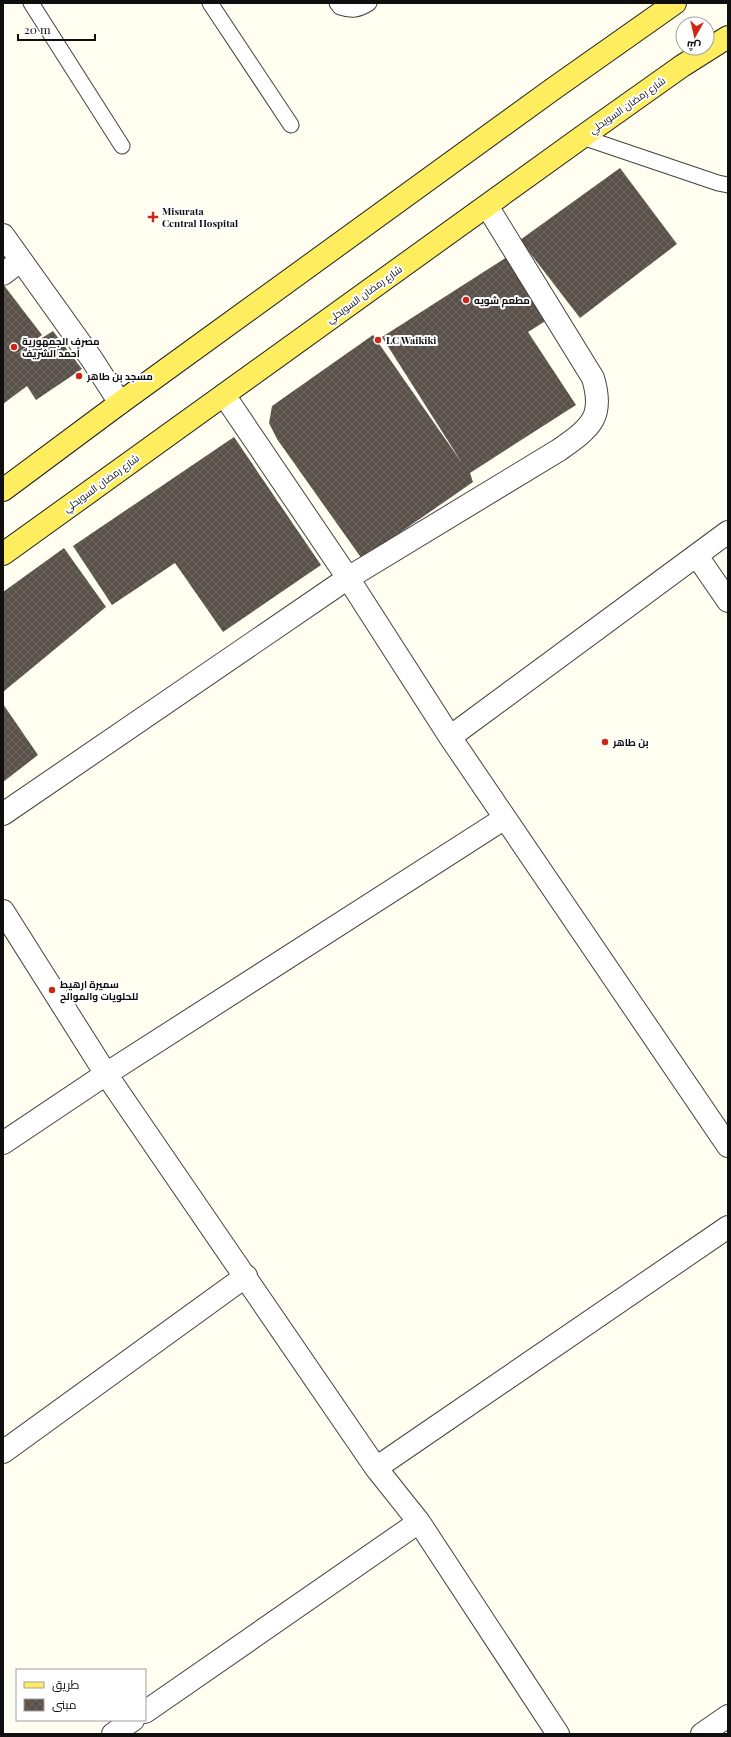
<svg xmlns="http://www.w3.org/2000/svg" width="731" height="1737" font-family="'Playfair Display',Cairo,serif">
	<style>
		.building { fill: url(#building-cross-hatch) }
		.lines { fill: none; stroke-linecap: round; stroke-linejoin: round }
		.service-casing { stroke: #424242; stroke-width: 17 }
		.minor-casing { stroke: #424242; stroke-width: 24 }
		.primary-casing { stroke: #202020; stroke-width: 24 }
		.service { stroke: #fff; stroke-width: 15 }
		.minor { stroke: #fff; stroke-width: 22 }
		.primary { stroke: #ffed60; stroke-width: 22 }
		.poi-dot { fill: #cf2617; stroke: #fff; stroke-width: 1.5 }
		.labels { text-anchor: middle; stroke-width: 4; stroke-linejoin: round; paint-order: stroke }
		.street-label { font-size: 10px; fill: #0f0f0f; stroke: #fff }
		.poi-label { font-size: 10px; font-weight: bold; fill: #0f0f0f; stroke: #fff; text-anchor: start }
	</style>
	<defs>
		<pattern id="building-cross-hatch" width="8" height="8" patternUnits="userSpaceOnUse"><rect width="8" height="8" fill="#59514a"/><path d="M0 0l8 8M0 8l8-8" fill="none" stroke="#6c6560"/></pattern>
	</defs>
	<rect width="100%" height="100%" fill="#fffef0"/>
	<path class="building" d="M620 168 677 244 580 318 520 240Z
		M507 257 547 320 528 332 576 405 470 473 473 482 362 559 277 439 269 423 272 406 373 335 462 463 382 337Z
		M3 284 42 335 15 355 53 331 82 369 36 400 27 386 3 404Z
		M234 437 321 565 223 632 175 563 112 605 73 546Z
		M64 548 106 607 3 692V592Z
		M3 704 38 755 3 782Z"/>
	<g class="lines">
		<defs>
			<path id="service" d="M31 3 122 146
				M210 3 291 125
				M337 3 340 7C352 11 358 10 369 3
				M582 137 718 183 728 185"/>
			<path id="minor" d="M3 235 91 358 120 403
				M3 274 20 261
				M224 395 348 578 450 737 728 1146
				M697 556 728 601
				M450 737 728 532
				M3 814 348 578 559 450C590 428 605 418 593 378L487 206
				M3 911 106 1074 376 1468 419 1522 558 1734
				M3 1143 106 1074 505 818
				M3 1452 246 1276
				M376 1468 728 1227
				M145 1712 419 1522
				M113 1734 133 1720
				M702 1734 728 1716"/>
			<path id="primary" d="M3 490 120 403 553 89 675 3
				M3 554 582 137 682 66 728 37"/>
		</defs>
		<use href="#service" class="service-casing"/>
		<use href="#minor" class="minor-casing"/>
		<use href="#primary" class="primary-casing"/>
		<use href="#service" class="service"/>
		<use href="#minor" class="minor"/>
		<use href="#primary" class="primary"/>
	</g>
	<g class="poi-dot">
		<path d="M151 211h4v4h4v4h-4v4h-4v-4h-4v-4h4z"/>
		<circle cx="466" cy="300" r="4"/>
		<circle cx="378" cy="340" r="4"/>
		<circle cx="14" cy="347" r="4"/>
		<circle cx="79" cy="376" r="4"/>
		<circle cx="605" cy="742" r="4"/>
		<circle cx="52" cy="990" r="4"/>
	</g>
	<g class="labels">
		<g class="street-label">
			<text transform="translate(627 105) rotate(-35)" y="4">شارع رمضان السويحلي</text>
			<text transform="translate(364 294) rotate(-36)" y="4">شارع رمضان السويحلي</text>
			<text transform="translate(101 483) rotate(-36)" y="4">شارع رمضان السويحلي</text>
		</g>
		<g class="poi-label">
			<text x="162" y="215">Misurata<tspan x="162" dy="12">Central Hospital</tspan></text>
			<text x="474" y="304">مطعم شويه</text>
			<text x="386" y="344">LC Waikiki</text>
			<text x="22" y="345">مصرف الجمهورية<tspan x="22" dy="12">أحمد الشريف</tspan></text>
			<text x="87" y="380">مسجد بن طاهر</text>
			<text x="613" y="746">بن طاهر</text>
			<text x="60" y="988">سميرة ارهيط<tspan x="60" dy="12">للحلويات والموالح</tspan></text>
		</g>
	</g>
	<rect width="731" height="1737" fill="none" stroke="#0f0f0f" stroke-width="8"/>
	<rect x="16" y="1669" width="130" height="52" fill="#ffffff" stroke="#9f9f9f"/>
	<rect x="24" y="1682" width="20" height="6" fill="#ffed60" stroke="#9f9f9f"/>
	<text x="52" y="1689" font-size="12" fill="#0f0f0f">طريق</text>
	<rect x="24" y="1699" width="20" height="12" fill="url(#building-cross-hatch)" stroke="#9f9f9f"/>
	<text x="52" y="1709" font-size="12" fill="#0f0f0f">مبنى</text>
	<g transform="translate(695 36) rotate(188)"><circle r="19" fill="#ffffff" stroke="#9f9f9f"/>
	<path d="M0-3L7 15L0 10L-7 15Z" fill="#cf2617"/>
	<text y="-6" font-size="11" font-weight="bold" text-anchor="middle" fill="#0f0f0f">ش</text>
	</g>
	<path d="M18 34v6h77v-6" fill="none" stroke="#0f0f0f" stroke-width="2"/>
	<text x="24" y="34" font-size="12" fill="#0f0f0f" stroke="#ffffff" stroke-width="3" paint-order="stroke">20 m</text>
</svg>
